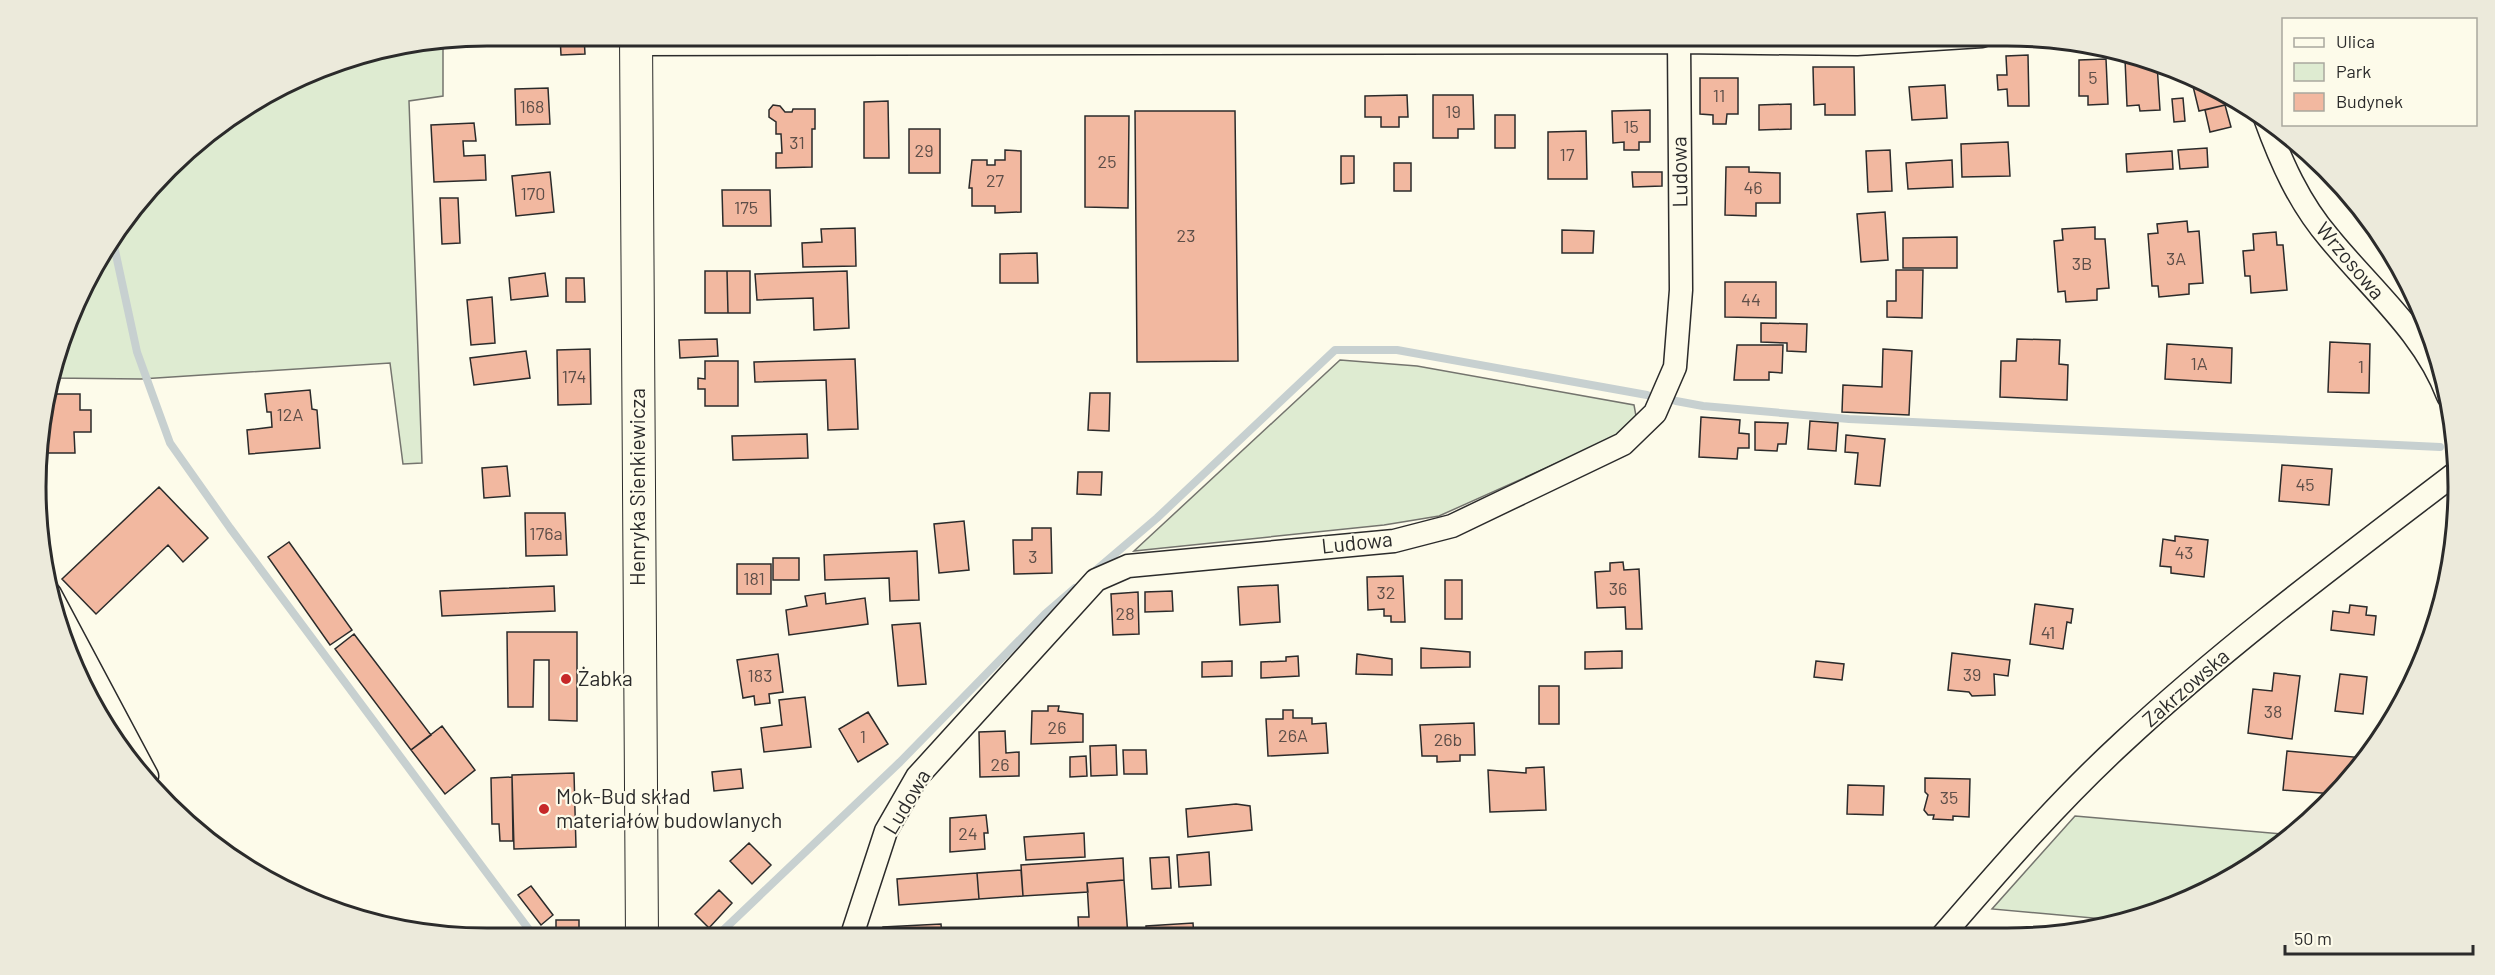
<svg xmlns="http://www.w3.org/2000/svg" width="2495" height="975" font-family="Barlow,sans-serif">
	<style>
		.green { fill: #deebd1; stroke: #74746e; stroke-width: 1.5 }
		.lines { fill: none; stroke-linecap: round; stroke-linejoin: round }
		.stream { stroke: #c7d0d0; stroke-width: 8 }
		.building { fill: #f2b8a0; stroke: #2b2b2b; stroke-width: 1.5 }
		.street-casing { stroke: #2b2b2b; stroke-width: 25 }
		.secondary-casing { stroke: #2b2b2b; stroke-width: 34 }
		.street { stroke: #fdfbea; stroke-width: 22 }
		.secondary { stroke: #fdfbea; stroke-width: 32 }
		.poi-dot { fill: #c62828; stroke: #fdfbea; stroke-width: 2 }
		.labels { text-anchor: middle; stroke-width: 4.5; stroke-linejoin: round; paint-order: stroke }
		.number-label { font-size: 18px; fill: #5d4e48 }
		.street-label { font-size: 21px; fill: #2b2b2b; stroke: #fdfbea }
		.poi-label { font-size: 21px; fill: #2b2b2b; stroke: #fdfbea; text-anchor: start }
		.rim { fill: none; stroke: #2b2b2b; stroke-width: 3 }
	</style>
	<rect width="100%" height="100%" fill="#fdfbea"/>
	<path class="green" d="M443 43V96L409 101 422 463 403 464 390 363 141 379 52 378 60 342 96 262 190 148 262 96 342 60Z
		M1340 360 1417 366 1634 405 1636 416 1613 438 1439 516 1384 525 1134 551Z
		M2075 816 2293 835 2207 893 2115 920 1992 909Z"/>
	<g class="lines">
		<path class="stream" d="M113 241 137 352 170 443 230 528 536 939
			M1676 401 1703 406 1849 419 2440 447
			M1096 570 1157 518 1335 350H1397L1647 395
			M715 938 900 762 1045 614 1075 588"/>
	</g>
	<path class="building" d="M553 36H584L585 54 561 55 560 36Z
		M2028 55 2029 106H2008L2007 89 1998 90 1997 75H2007L2006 56Z
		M2143 58 2157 64 2160 110 2140 111 2139 105 2127 106 2125 59Z
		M2106 59 2108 104 2088 105V96H2079V60Z
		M1813 67H1854L1855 115H1825V104L1814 105Z
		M2193 77 2222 92 2225 105 2199 111 2191 78Z
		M1700 78H1738V114H1727L1726 124H1713V115L1700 114Z
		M1945 85 1947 118 1912 120 1909 87Z
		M548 88 550 124 516 125 515 89Z
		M1407 95 1408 117H1399V127H1381V117H1365V96Z
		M1433 95H1473L1474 129H1458V138H1433Z
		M2183 98 2185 121 2174 122 2172 99Z
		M888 101 889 158H864V102Z
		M1791 104V129L1759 130V105Z
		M773 105 780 106 785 112H792L793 109H815V129H812V167L776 168V153H782L781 134H776V122L769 117V110Z
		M2225 105 2231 127 2210 132 2205 110Z
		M1650 110V142H1639V150H1624V142L1613 143 1612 111Z
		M1135 111H1235L1238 361 1137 362Z
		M1495 115H1515V148H1495Z
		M1085 116H1129L1128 208 1085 207Z
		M474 123 476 141H463L464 156 485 155 486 180 434 182 431 125Z
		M909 129H940V173H909Z
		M1586 131 1587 179H1548V132Z
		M2008 142 2010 176 1962 177 1961 144Z
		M2207 148 2208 167 2180 169 2178 150Z
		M1005 150 1021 151V212L995 213V206H972V188H969L972 160H987V165H995V160H1005Z
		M1890 150 1892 191 1868 192 1866 151Z
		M2172 151 2173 169 2127 172 2126 154Z
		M1341 156H1354V183L1341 184Z
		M1952 160 1953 187 1908 189 1906 163Z
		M1394 163H1411V191H1394Z
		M1726 167H1749V172L1780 173V203H1756V216L1725 215Z
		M550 172 554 212 516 216 512 176Z
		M1632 172H1662V186L1633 187Z
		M722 190H770L771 226H723Z
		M440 198H458L460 243 442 244Z
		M1885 212 1888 260 1861 262 1857 214Z
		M2187 221 2188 232 2199 231 2203 283 2189 284V294L2159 297 2158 286H2152L2148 234 2158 233 2157 224Z
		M2095 227V239H2105L2109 288 2097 289V300L2066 302 2065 291 2058 292 2054 241 2063 240 2062 229Z
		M855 228 856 266 803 267 802 243 822 242 821 229Z
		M1562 230 1594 231 1593 253H1562Z
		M2276 232 2277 245H2283L2287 290 2251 293 2250 276H2245L2243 251 2254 250 2253 234Z
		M1957 237V268H1903V238Z
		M1037 253 1038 283H1000V254Z
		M1896 270H1923L1922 318 1887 317V301H1896Z
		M705 271H727L728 313H705Z
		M727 271H750V313H728Z
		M847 271 849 328 814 330 813 298 757 300 755 274Z
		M545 273 548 296 511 300 509 278Z
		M566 278H584L585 302H566Z
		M1725 282H1776V318L1725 317Z
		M492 297 495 343 471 345 467 300Z
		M1761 323 1807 324 1806 352 1787 351V343L1761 342Z
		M717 339 718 356 680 358 679 340Z
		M2017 339 2060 340 2059 364 2068 365 2067 400 2000 397 2001 361H2016Z
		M2330 342 2370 344 2369 393 2328 392Z
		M2167 344 2232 348 2231 383 2165 379Z
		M1737 345H1783L1782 373 1769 372V380H1734Z
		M590 349 591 404 558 405 557 350Z
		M1883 349 1912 351 1909 415 1842 412 1843 385 1882 387Z
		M526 351 530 378 474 385 470 358Z
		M855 359 858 429 828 430 826 380 755 382 754 362Z
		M705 361H738V406H705V389H698V378L705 379Z
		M310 390 312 409 317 410 320 448 249 454 247 430 272 427 271 412H267L265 394Z
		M1090 393H1110L1109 431 1088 430Z
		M48 394H80V410H91V432H74L75 453H41L40 428Z
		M1701 417 1740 420 1739 433 1749 434V448H1738L1737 459 1699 457Z
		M1810 421 1838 423 1836 451 1808 449Z
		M1755 422 1788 423 1786 444H1778L1777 451 1755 450Z
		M807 434 808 458 733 460 732 436Z
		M1846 435 1885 439 1880 486 1855 484 1858 453 1845 452Z
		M2282 465 2332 469 2329 505 2279 501Z
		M507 466 510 496 484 498 482 468Z
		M1078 472H1102L1101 495 1077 494Z
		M159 487 208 538 183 562 168 545 96 614 62 579Z
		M525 513H565L567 555 526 556Z
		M964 521 969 570 939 573 934 524Z
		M1032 528H1051L1052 573 1014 574 1013 540H1032Z
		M2175 536 2208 540 2204 577 2171 573V567L2160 566 2163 539 2175 541Z
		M289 542 352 630 330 645 268 557Z
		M917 551 919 600 890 601 889 578 825 580 824 555Z
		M773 558H799V580H773Z
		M1623 562 1624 570 1639 569 1642 629H1626L1625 607 1597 608 1595 572 1610 571V563Z
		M737 564H771V594H737Z
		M1403 576 1405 622H1391V616H1384V609L1368 610 1367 577Z
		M1445 580H1462V619H1445Z
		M1278 585 1280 622 1240 625 1238 587Z
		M554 586 555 611 442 616 440 591Z
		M1172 591 1173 611 1145 612V592Z
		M1138 592 1139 634 1113 635 1111 594Z
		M825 593 826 604 865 598 868 624 789 635 786 610 807 606 805 596Z
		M2035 604 2073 609 2071 623 2067 622 2063 649 2030 644Z
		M2350 605 2367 607 2366 615 2376 616 2374 635 2331 630 2333 611 2349 613Z
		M920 623 926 684 898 686 892 625Z
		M507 632H577V721L549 720V660H534L533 707H508Z
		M354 634 431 735 411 750 335 649Z
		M1421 648 1470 652V667L1421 668Z
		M1622 651V668L1585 669V652Z
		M1952 653 2010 660 2008 676 1994 674 1995 695 1972 696 1969 692 1948 690Z
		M778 654 783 692 769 694 770 703 755 705 754 696 743 698 737 660Z
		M1357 654 1392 659V675L1356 674Z
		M1298 656 1299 676 1261 678V662L1286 661V657Z
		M1232 661V676L1202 677V662Z
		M1816 661 1844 664 1842 680 1814 677Z
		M2274 673 2300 676 2292 739 2248 733 2253 689 2272 691Z
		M2340 674 2367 677 2363 714 2335 711Z
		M1539 686H1559V724H1539Z
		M805 697 811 747 764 752 761 728 782 725 779 700Z
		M1048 706H1059L1058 711 1083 714V742L1031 744 1032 711H1048Z
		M1283 710H1293V718H1312V724L1326 723 1328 753 1268 756 1266 719H1283Z
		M868 712 888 744 858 762 839 729Z
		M1474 723 1475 755H1460V761L1437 762V756H1422L1420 725Z
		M442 726 475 770 445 794 411 750Z
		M1005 731 1006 753 1019 752V776L980 777 979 732Z
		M1116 745 1117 775 1091 776 1090 746Z
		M1123 750H1146L1147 774H1124Z
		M2287 751 2365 758 2334 794 2283 790Z
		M1086 756 1087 776 1070 777V757Z
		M1544 767 1546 810 1490 812 1488 770 1526 773V768Z
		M741 769 743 788 714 791 712 772Z
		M574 773 576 847 514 849 512 775Z
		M512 777 513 841H500L499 824H492L491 778Z
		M1925 778 1970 779 1969 817 1953 816V820L1933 819 1934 815H1928L1924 810 1928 795 1925 792Z
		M1848 785 1884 786 1883 815 1847 814Z
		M1236 804 1250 806 1252 830 1188 837 1186 809Z
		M986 815 988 833H984L985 849 950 852V818Z
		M1084 833 1085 857 1026 860 1024 837Z
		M749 843 771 865 752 884 730 861Z
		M1209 852 1211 885 1179 887 1177 855Z
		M1169 857 1171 888 1152 889 1150 858Z
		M1123 858 1124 880 1087 883 1088 892 1023 896 1021 865Z
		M1021 870 1023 896 979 899 977 873Z
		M977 873 979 899 899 905 897 879Z
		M1124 880 1128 937 1079 938 1078 917H1089L1087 883Z
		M531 886 553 915 541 925 518 895Z
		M719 890 732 903 709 928 695 914Z
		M556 920H579V939H556Z
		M1193 923 1194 937H1146V926Z
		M941 924 942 938H883V927Z
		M1078 928 1079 938H1044L1043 931Z
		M1043 931 1044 938H978V935Z
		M978 935V938H942V937Z"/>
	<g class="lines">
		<defs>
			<path id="street" d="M636 44 1679 42 1857 44 1982 36
				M2265 118C2281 162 2299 203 2330 239 2371 289 2425 334 2448 396
				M50 594 147 776
				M1943 935C2000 869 2058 802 2122 743 2227 645 2343 559 2457 472
				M851 938 886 831 917 777 1096 580 1128 566 1394 541 1452 526 1623 444 1655 413 1675 367 1681 290 1679 42"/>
			<path id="secondary" d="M636 36 642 939"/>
		</defs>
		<use href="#street" class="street-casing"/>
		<use href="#secondary" class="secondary-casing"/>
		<use href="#street" class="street"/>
		<use href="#secondary" class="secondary"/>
	</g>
	<g class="poi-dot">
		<circle cx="566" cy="679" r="6"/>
		<circle cx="544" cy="809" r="6"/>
	</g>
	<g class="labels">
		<g class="number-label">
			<text x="2093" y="84">5</text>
			<text x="1719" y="102">11</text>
			<text x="532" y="113">168</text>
			<text x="1453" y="118">19</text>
			<text x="1631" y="133">15</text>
			<text x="797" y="149">31</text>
			<text x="924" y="157">29</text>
			<text x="1567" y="161">17</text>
			<text x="1107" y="168">25</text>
			<text x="995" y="187">27</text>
			<text x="1753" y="194">46</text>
			<text x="533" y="200">170</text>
			<text x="746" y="214">175</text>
			<text x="1186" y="242">23</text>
			<text x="2176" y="265">3A</text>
			<text x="2082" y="270">3B</text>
			<text x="1751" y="306">44</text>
			<text x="2199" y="370">1A</text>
			<text x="2361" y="373">1</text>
			<text x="574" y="383">174</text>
			<text x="290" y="421">12A</text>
			<text x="2305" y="491">45</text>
			<text x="546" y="540">176a</text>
			<text x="2184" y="559">43</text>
			<text x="1033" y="563">3</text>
			<text x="754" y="585">181</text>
			<text x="1618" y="595">36</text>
			<text x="1386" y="599">32</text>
			<text x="1125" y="620">28</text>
			<text x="2048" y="639">41</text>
			<text x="1972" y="681">39</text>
			<text x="760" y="682">183</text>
			<text x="2273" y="718">38</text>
			<text x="1057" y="734">26</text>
			<text x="1293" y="742">26A</text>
			<text x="863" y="743">1</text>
			<text x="1448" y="746">26b</text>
			<text x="1000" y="771">26</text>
			<text x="1949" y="804">35</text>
			<text x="968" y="840">24</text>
		</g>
		<g class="street-label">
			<text transform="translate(1680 172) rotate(-91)" y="7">Ludowa</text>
			<text transform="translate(2350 261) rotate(50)" y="7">Wrzosowa</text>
			<text transform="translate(638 487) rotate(-90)" y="7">Henryka Sienkiewicza</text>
			<text transform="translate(1357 543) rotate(-6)" y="7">Ludowa</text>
			<text transform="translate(2186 688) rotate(-41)" y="7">Zakrzowska</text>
			<text transform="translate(907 802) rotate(-59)" y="7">Ludowa</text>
		</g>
		<g class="poi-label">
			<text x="578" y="686">Żabka</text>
			<text x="556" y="804">Mok-Bud skład<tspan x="556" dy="24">materiałów budowlanych</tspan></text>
		</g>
	</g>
	<path d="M0 0H2495V975H0ZM487 46H2007A441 441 0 0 1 2448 487V487A441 441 0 0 1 2007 928H487A441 441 0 0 1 46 487V487A441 441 0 0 1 487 46Z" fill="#eceadb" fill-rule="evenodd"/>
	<path class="rim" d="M487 46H2007A441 441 0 0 1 2448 487V487A441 441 0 0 1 2007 928H487A441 441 0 0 1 46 487V487A441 441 0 0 1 487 46Z"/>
	<rect x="2282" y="18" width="195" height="108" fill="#fdfbea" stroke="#a9a89e" stroke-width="1.5"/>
	<rect x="2294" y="38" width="30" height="9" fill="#fdfbea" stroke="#a9a89e" stroke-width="1.5"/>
	<text x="2336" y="48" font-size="18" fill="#2b2b2b">Ulica</text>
	<rect x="2294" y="63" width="30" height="18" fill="#deebd1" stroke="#a9a89e" stroke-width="1.5"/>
	<text x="2336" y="78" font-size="18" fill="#2b2b2b">Park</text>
	<rect x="2294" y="93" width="30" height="18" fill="#f2b8a0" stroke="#a9a89e" stroke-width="1.5"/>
	<text x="2336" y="108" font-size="18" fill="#2b2b2b">Budynek</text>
	<path d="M2285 945v9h188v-9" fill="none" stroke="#2b2b2b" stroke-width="3"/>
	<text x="2294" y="945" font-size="18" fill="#2b2b2b" stroke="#fdfbea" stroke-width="4.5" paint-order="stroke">50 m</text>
</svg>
